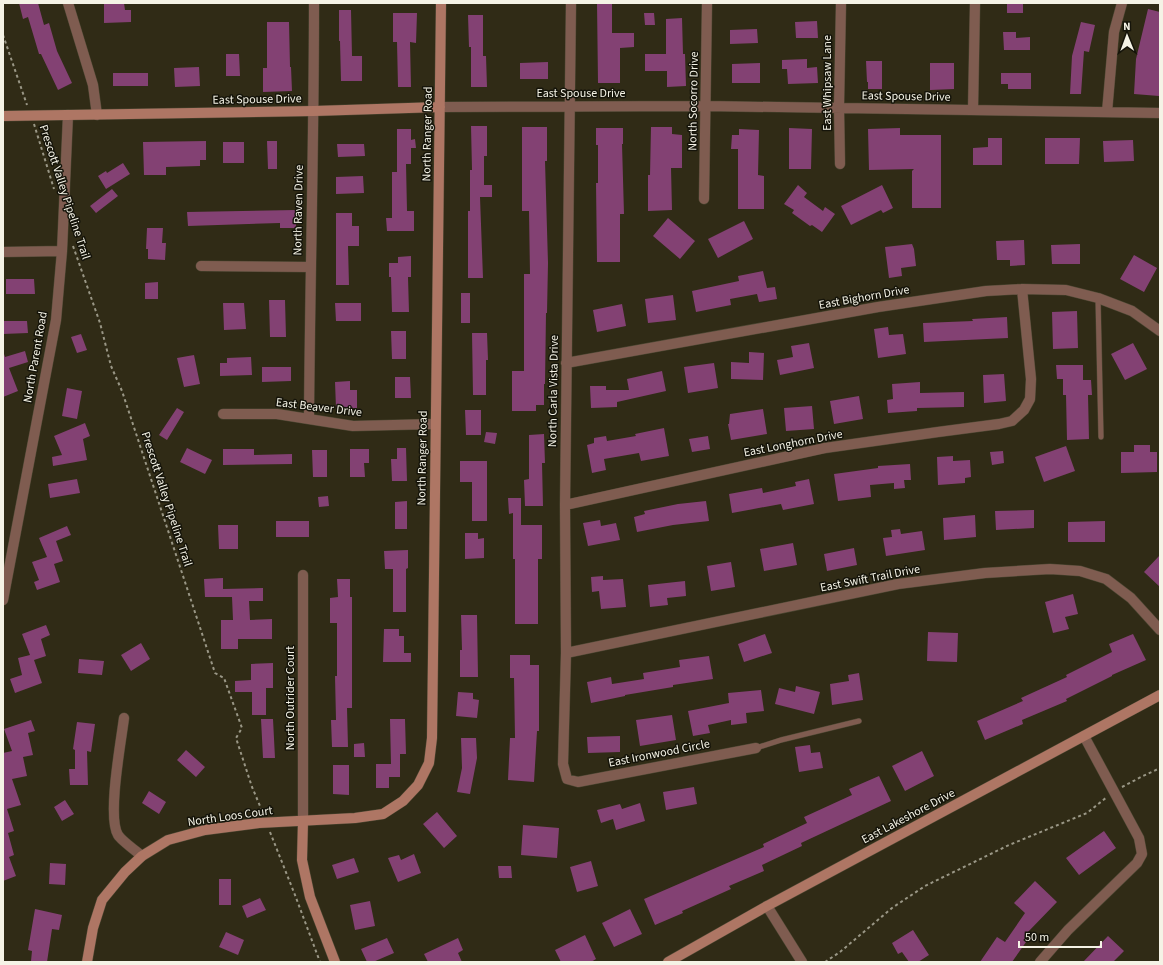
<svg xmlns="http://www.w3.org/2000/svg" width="1163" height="965" font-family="'Source Sans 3',sans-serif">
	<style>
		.building { fill: #834173 }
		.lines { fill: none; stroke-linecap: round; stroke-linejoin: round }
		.lane-casing { stroke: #4c4733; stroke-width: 6 }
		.street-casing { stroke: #4c4733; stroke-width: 11 }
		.secondary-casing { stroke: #4c4733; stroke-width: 11 }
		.path { stroke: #9a9786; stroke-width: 2; stroke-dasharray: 3 3; stroke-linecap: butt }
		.lane { stroke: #7f5c50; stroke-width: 5 }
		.street { stroke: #7f5c50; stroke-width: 10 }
		.secondary { stroke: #ae7664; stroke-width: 10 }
		.labels { text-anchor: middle; stroke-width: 3; stroke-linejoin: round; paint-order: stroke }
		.street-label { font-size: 12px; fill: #f5f3e6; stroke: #15140a }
	</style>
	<rect width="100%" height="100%" fill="#302b16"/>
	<path class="building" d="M19 3H38L44 25 49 23 57 51 72 83 58 90 41 54H39L28 17 23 19Z
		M104 3H124L125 10H131V22L104 23Z
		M597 3H612V33H634V47L620 48V83H598Z
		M1007 3H1023V13H1007Z
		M1148 9 1160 12V74L1159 96 1134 94 1136 59Z
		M339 10H351L352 56H362V81H341L340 41H339Z
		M393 13H417L416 43 410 42 411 87H398L397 42H393Z
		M644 13H654L655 25H645Z
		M468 15H483V56H486L487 87H471V47H469Z
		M682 18 683 54H685L686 86 667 87V71H645V54H666V19Z
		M817 21 818 38H796L795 22Z
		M267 22H289L290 67H291L292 91 263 92V68H267Z
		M1081 22 1095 25 1089 52 1084 51 1081 94H1070L1072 56Z
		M757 29 758 43 730 44V30Z
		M1003 32H1016V38L1030 37V50H1004Z
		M226 54H239L240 76H226Z
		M807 59V68L817 67 818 83 788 84 787 69H782V60Z
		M866 61H882V89H868V82H867Z
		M548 62V79H520V63Z
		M760 63V83H732V64Z
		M930 63H954V89L930 90Z
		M199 67 200 86 175 87 174 68Z
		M113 73H148V86H113Z
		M1001 73H1031V89H1008V84H1001Z
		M471 126H487V156H484V185H492V197H480L483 278H468V211H470V170H472Z
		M522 127H547V161H545L548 263 547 313H546L545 384H544V405H536V411H512V371H524V274H530L529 211H522Z
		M651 127H672V134L682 135V168H671L672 210 648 211V175H650Z
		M596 128H623V144H622L624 214H620V262H597L596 183H598V145H596Z
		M789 128 812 129 811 169H789Z
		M900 128V135H941V208H912V171L914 169 869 170 868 129Z
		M397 129H411V140L415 139 416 148H411V164H406L407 211H414V231H387L386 218H392V172H397Z
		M739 129 759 130 758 175 764 176V209H738V149H731L732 135H739Z
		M988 138H1002V165H973V148L988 147Z
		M1045 138H1080L1079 164H1045Z
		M1133 140 1134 161 1104 162 1103 141Z
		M206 141V160H200V166L166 167V175H144L143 142Z
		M267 141H277V169H268Z
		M223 142H244V163H223Z
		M337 144H364L365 156 338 157Z
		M123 163 130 174 106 189 98 176 106 171 107 173Z
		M363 176 364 193 336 194V177Z
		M798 185 807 193 804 197 823 211 825 207 835 214 822 232 812 225 810 226 792 213 794 210 784 204Z
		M882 185 893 208 883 213 881 210 851 225 841 206Z
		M112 189 118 196 96 213 90 206Z
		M296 210V228H280V223L188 226 187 212Z
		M336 213H352V226H359V246H348L349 285H336Z
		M668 218 695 241 680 259 653 236Z
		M744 221 753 239 718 258 708 239Z
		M147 228H163L162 243H166L165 260 148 259V249H146Z
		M1024 240 1025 265 1010 266V260H997L996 241Z
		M912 244 914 249 916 266 901 268 902 276 889 278 885 247Z
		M1080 244V264H1052L1051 245Z
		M1134 255 1157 268 1144 292 1120 279Z
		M411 256V277H408L409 312H392L391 277H389V263H398V257Z
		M763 271 767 288 775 287 777 299 759 302 757 294 730 299 731 305 696 312 692 291 739 281 738 276Z
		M6 279H34L35 294H6Z
		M158 282V299H145V283Z
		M461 293H470V323H461Z
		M673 295 676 320 648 323 645 299Z
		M269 300H285L286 337H270Z
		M223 303H244L246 329 224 330Z
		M335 303H361V321H336Z
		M622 304 626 326 597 332 593 310Z
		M1077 311 1078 348 1053 349 1052 312Z
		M1007 317 1008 338 924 342 923 323 973 321 972 319Z
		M3 321H27L28 333 3 334Z
		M888 327 889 335 903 334 906 354 878 358 874 329Z
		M391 331H406V359H392Z
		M472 333H487L488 360H486V395H473Z
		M81 334 87 350 77 353 71 337Z
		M809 343 814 368 780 375 777 360 793 357 791 346Z
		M1133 343 1147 369 1125 380 1111 354Z
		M25 351 28 362 9 368 18 391 3 397V354H4L5 357Z
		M749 352 764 353 763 380 731 379V362L749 363Z
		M194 355 200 384 184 387 177 358Z
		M251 357 252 375 220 376V363H227V358Z
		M714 363 718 388 688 393 684 367Z
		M1056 365H1083V380H1091L1092 395H1088L1089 439 1067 440 1066 395H1063V379H1057Z
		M262 367H291V381L262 382Z
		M662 371 666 391 617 402V407L591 408 590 386H606V390H629L627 379Z
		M1004 374 1006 401 984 403 983 375Z
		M395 377H410L411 398H395Z
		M350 381V390H357V408H336L335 382Z
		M920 382V393L964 392V407L917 408V411L888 413 887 400 893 399 892 384Z
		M67 388 82 391 77 419 62 416Z
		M859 396 863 419 834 424 830 401Z
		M812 406 814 429 786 431 784 408Z
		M177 408 184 412 167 440 159 435Z
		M763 409 767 434 731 440 728 424H729L730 414Z
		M465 410H481V435H466Z
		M85 423 90 436 83 439 87 460 53 466 52 457 62 455 54 436Z
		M664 428 669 456 641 461 639 453 604 459 606 470 592 473 587 445 594 443V438L606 436 607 441 636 436 635 434Z
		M486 432 497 433 495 444 484 442Z
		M544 434 545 463H542L543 506H525L524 480 529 479V435Z
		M708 436 710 449 692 452 689 439Z
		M1134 445H1150V452H1157V472L1121 473V452H1134Z
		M1066 446 1075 471 1044 482 1035 457Z
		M187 448 212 460 205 474 180 462Z
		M397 448H406L407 481H392L391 459H397Z
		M223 449H254V455L292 454V464L223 465Z
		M350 449H369V463H364L365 477H350Z
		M312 450H327V477H313Z
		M1003 451 1004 463 992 465 990 452Z
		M953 456V461L970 460 971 477 965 478V483L938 485 937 457Z
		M460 461H487V521H472V482H460Z
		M910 464 911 480H904L905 488 894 489V483L870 485 871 497 838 501 834 474 878 468V466Z
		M77 479 80 493 50 498 48 484Z
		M809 479 814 504 783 510 781 504 732 513 729 494 762 488 763 493 796 486 795 482Z
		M328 496 329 506 319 507 318 497Z
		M508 498H521V525H542V559H538V624H515V559H513V513L509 514Z
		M407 501V529H395V502Z
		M706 501 709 521 673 525 637 532 634 517 645 514 644 511 678 504Z
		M1034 510V528L996 530 995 511Z
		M975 515 976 537 944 540 943 518Z
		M600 520 601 526 616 523 620 540 588 546 583 523Z
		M276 521H309V537H276Z
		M1105 521V542H1068V522Z
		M218 525H238V549H219Z
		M67 526 71 535 56 541 63 561 54 564 60 582 37 590 34 582 39 580 32 562 47 557 39 538Z
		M900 529 901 534 922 531 925 550 886 556 883 538 892 537 891 530Z
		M465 533H478V539L484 538V558L465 559Z
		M793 543 797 565 764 571 760 549Z
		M854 548 857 565 827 571 824 554Z
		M408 550V568L406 569V612H393V569H385L384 551Z
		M1160 555V587L1144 572Z
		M731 562 735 587 711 591 707 566Z
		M603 576V580L623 579 626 607 601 609 599 591 592 592 591 577Z
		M223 578V589L263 588V601H249L250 620 272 619V639H238V649H221V620H233L232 597H205L204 579Z
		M337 579H350V597H352V708H347L348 747H332L331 720H336L335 676H337V623H330V598L338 597Z
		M685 581 686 596 667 598 668 605 650 607 648 585Z
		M1073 594 1078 614 1065 617 1069 629 1053 633 1045 602Z
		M461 615H477L478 677H460V650H462Z
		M46 625 50 635 41 639 46 656 34 660 42 683 15 693 10 679 22 675 18 658 30 655 22 634Z
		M384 629H399V636H404V653H411V662H383Z
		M928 632 958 633 957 662 927 661Z
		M765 634 772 653 744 662 738 644Z
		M1133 634 1146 660 1112 675V676L1066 699 1067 701 1022 720 1023 724 985 740 977 721 1023 701 1021 698 1067 677 1066 675 1112 652 1109 644Z
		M141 643 150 659 131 671 121 655Z
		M510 655H530V665H539V731H537L534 782 508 780 510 738H515L514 678H510Z
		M709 656 713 679 673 685V687L625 695V696L591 703 587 682 611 677 612 684 644 679 643 673 680 667 679 660Z
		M79 659 104 661 102 675 78 673Z
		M273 663V688H266V715H252V692H235V681L251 680V664Z
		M859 673 863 700 832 705 830 684 849 681 848 675Z
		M796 686 820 692 814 714 775 704 779 688 795 692Z
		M761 690 764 711 746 713 747 723 731 725V720L708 725 710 733 693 736 688 711 729 703 728 693Z
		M458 692 473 693V699L479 700 477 718 456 716Z
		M672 715 676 740 640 746 636 720Z
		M261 719H273L275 758H263Z
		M390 719H405L406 754H400V777H389V788H376V764H391Z
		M31 720 35 731 28 733 33 755 23 757 27 776 12 779 21 805 7 809 14 831 8 833 14 855 9 857 16 876 3 881V753L12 751 4 729Z
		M77 722 95 724 91 752 87 751 88 785H70L69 769H75V750L73 749Z
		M620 736V752L588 753 587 737Z
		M461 738H476L477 758 470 794 457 792 462 768Z
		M364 743 365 757H354V744Z
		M810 745 811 753 820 752 823 768 799 772 795 747Z
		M186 750 205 767 196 777 177 760Z
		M922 751 934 776 905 791 892 766Z
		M333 765H349V795L333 794Z
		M879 776 891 801 801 843 802 846 762 865 764 871 729 886 731 889 682 911 683 913 655 925 644 899 764 847 763 844 807 823 804 817 852 795 849 789Z
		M694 787 697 804 666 810 663 792Z
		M149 791 166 802 159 814 142 803Z
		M65 800 74 814 62 821 54 807Z
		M640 803 645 821 616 830 613 819 601 823 597 810 620 804 622 809Z
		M437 812 457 836 444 848 423 824Z
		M523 825 559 828 557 858 521 855Z
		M1104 831 1116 848 1079 875 1066 858Z
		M414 854 421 873 398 882 388 858 399 855 401 860Z
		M354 858 359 872 337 879 332 865Z
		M591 861 598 886 577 892 570 867Z
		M50 863 66 864 65 885 49 884Z
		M498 866H511L512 878H499Z
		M219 879H231V905H219Z
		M1035 881 1057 902 1027 933 1031 935 1012 962H980L997 937 1005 942 1025 913 1014 903Z
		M260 898 266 910 247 918 242 906Z
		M370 901 375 926 355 930 350 905Z
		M35 909 62 915 59 930 52 929 47 962 31 961 32 951 28 950Z
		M630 909 642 934 614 947 602 923Z
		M913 930 929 955 918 962H909L902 952 898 954 892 943Z
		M226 932 244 940 238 955 219 947Z
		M585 935 596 959 591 962H561L555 950Z
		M1108 936 1124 951 1113 962H1083Z
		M387 938 394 953 373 962H367L361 949Z
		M458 938 463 950 458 953 462 962H428L424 954Z"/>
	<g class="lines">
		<defs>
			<path id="lane" d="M1098 298 1101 437
				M756 748 781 740 859 721"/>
			<path id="street" d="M68 3 93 85 97 115
				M571 3 565 505 566 653 563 764 567 779 578 782 756 748
				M440 107 706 106 1160 113
				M973 110 975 3
				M1107 112 1114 32 1122 3
				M840 164 839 107 841 3
				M704 199 707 3
				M3 252 62 251
				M201 266 310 267
				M566 363 878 307 986 291 1022 289 1066 290 1098 298 1132 311 1160 331
				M223 414H277L353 426 435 424
				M309 418C310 280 314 141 314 3
				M565 505 825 448 938 432 999 424 1012 421 1024 410 1030 399 1031 379 1022 289
				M303 575V821
				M3 600 56 320 62 251 68 115
				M566 653 898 584 985 573 1050 569 1080 571 1106 579 1131 598 1160 630
				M124 718C121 742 107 817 118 835 122 841 136 851 142 856
				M767 906 802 962
				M1040 962 1068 930 1137 863 1142 854 1139 838 1084 736"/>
			<path id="secondary" d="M3 116 314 111 440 107
				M303 821 302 860 310 897 335 962
				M87 962 93 928 102 900 125 872 142 856 168 840 205 830 259 823 355 818 383 814 403 801 418 785 429 763 432 738 441 3
				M668 962 767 906 1160 695"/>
		</defs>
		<use href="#lane" class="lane-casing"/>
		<use href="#street" class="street-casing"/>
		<use href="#secondary" class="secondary-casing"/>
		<path class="path" d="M3 35 27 105
			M34 124 54 189
			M73 246 100 323 111 366 122 391 215 673 224 678 242 728 236 738 252 787 263 813
			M1122 787 1141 777 1160 768
			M270 832 295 895 320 962
			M825 962 840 952 892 908 925 886 1009 845 1087 813 1107 797"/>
		<use href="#lane" class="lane"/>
		<use href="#street" class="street"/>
		<use href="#secondary" class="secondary"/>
	</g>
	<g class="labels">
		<g class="street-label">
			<text transform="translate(827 83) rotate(-90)" y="4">East Whipsaw Lane</text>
			<text x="581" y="97">East Spouse Drive</text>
			<text transform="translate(906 96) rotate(1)" y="4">East Spouse Drive</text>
			<text transform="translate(257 99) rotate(-1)" y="4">East Spouse Drive</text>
			<text transform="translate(693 101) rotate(-89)" y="4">North Socorro Drive</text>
			<text transform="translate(427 134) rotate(-89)" y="4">North Ranger Road</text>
			<text transform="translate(65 192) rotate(72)" y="4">Prescott Valley Pipeline Trail</text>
			<text transform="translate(298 210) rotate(-89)" y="4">North Raven Drive</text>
			<text transform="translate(864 297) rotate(-10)" y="4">East Bighorn Drive</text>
			<text transform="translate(35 357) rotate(-80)" y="4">North Parent Road</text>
			<text transform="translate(553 391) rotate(-89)" y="4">North Carla Vista Drive</text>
			<text transform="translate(319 407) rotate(7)" y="4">East Beaver Drive</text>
			<text transform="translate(793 443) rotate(-11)" y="4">East Longhorn Drive</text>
			<text transform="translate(422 458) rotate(-89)" y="4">North Ranger Road</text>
			<text transform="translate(167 499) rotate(72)" y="4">Prescott Valley Pipeline Trail</text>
			<text transform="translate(870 578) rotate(-11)" y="4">East Swift Trail Drive</text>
			<text transform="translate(290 698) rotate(-90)" y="4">North Outrider Court</text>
			<text transform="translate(659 753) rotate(-11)" y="4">East Ironwood Circle</text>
			<text transform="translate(230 816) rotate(-8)" y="4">North Loos Court</text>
			<text transform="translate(908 816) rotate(-28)" y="4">East Lakeshore Drive</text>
		</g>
	</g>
	<rect width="1163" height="965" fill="none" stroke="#f5f3e6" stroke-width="8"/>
	<g transform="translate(1127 36) rotate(359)" stroke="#15140a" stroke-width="3" paint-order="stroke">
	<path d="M0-3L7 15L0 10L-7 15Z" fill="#f5f3e6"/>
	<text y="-6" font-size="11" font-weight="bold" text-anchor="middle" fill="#f5f3e6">N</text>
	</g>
	<path d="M1019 941v6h82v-6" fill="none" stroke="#f5f3e6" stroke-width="2"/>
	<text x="1025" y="941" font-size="12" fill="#f5f3e6" stroke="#15140a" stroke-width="3" paint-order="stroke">50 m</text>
</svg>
